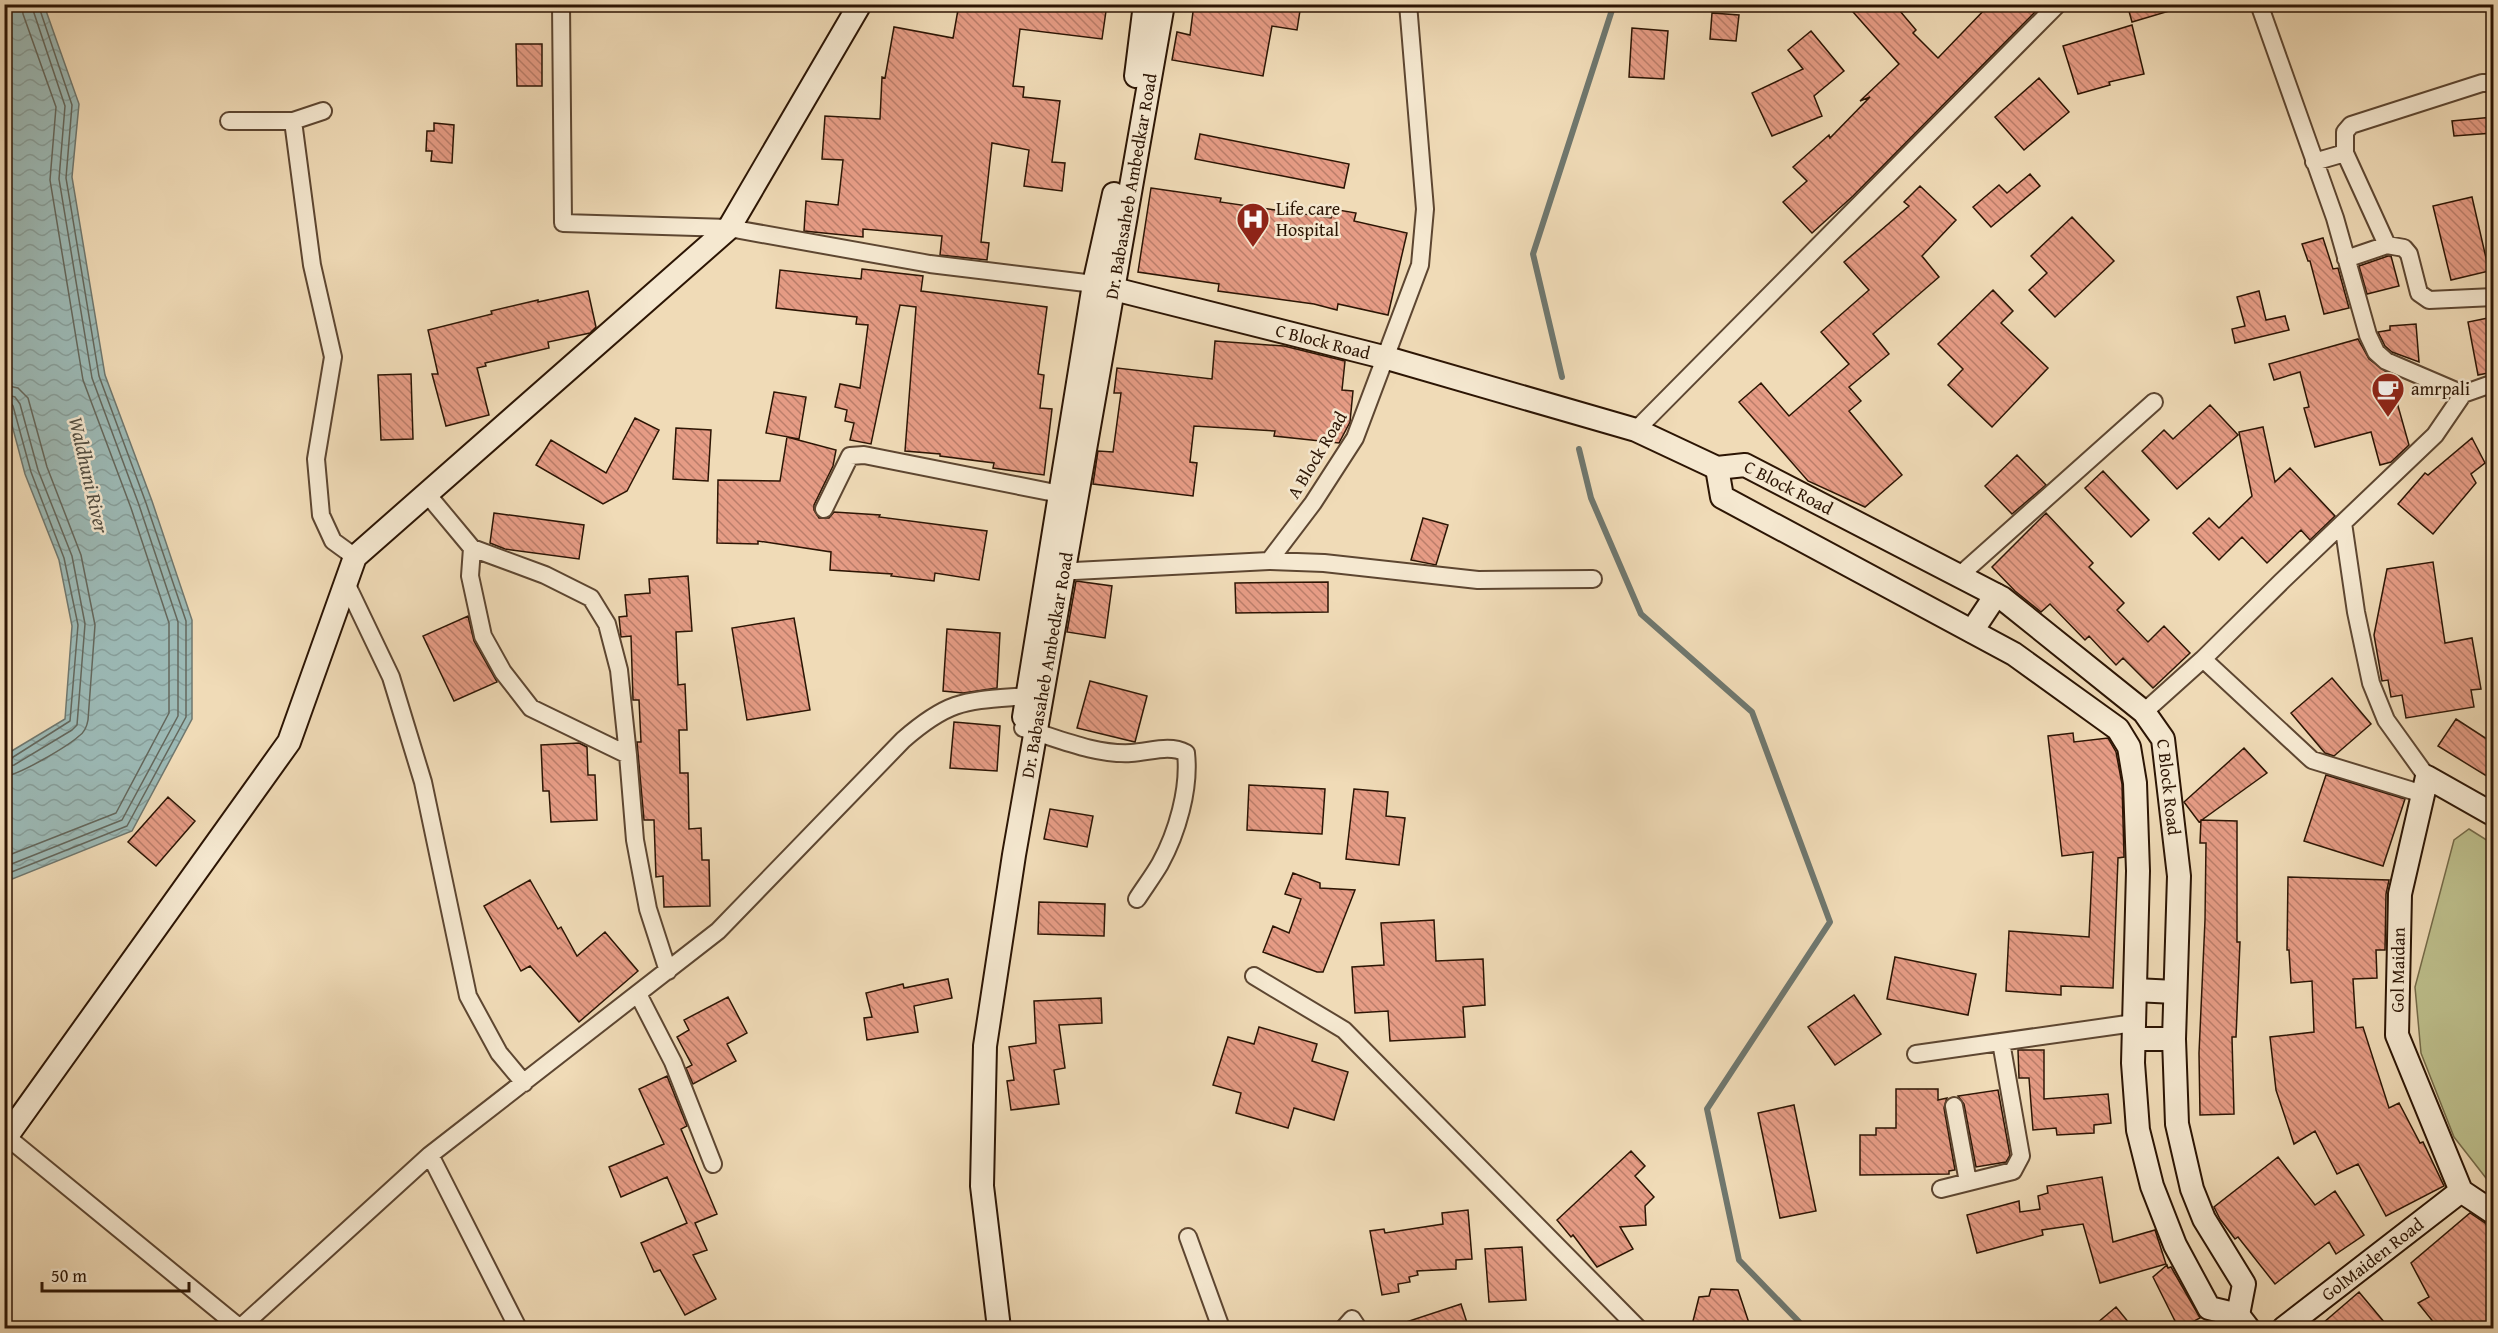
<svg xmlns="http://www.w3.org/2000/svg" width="2498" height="1333" font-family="'Gentium Book Plus',serif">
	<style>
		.park { fill: #bdbf8c; stroke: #746a48; stroke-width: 1.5 }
		.water { fill: url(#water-waves); stroke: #6f776e; stroke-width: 1.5 }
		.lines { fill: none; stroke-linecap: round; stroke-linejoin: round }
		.shore { stroke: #64675c; stroke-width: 1.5 }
		.stream { stroke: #6f776e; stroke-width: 6 }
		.building { fill: url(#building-back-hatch); stroke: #2c1504; stroke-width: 1.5 }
		.street-casing { stroke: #5d4631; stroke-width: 20 }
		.secondary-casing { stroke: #2c1504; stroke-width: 26 }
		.street { stroke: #f5e8d0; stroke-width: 16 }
		.secondary { stroke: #f5e8d0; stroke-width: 22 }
		.labels { text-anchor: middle; stroke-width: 5; stroke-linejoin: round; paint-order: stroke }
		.street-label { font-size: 18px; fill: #2c1504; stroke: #f5e8d0 }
		.poi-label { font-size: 18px; fill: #2c1504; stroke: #f5e8d0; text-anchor: start }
		.water-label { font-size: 20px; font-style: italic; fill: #534e42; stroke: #f5e8d0 }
	</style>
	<defs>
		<pattern id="water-waves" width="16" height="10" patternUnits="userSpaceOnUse" patternTransform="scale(1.5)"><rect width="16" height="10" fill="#9cb9b5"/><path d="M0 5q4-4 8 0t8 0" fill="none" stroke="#879e9a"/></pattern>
		<pattern id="building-back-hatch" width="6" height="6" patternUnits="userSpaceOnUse" patternTransform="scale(1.5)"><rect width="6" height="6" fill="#e69c85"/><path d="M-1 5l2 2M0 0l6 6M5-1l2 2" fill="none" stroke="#bb7e6b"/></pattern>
	</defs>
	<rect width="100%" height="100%" fill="#f0dbb7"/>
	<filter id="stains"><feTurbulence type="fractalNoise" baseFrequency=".00333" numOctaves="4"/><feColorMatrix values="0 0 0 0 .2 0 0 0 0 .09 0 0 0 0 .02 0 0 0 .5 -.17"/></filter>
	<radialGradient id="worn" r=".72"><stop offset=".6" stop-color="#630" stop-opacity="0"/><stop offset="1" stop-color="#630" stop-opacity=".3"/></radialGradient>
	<path class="park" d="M2469 829 2493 844V1187L2454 1137 2421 1053 2415 987 2454 840Z"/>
	<path class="water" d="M5 4 44 5 79 104 72 177 105 375 152 501 192 620V719L132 831 5 882V755L65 719 72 626 59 560 25 474 5 399Z"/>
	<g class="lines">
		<path class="shore" d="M4 385 18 388 28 398 47 467 81 555 95 625 88 720C87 726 85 732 79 736 68 746 18 776 4 776
			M4 394 15 397 20 404 38 470 72 556 85 624 77 725 72 730 14 765 4 767
			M4 402H10L13 406 31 472 64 558 78 625 70 721 10 759 4 760
			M4 857 116 813 169 713V623L131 508 83 380 50 180 56 107 23 14 22 4
			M4 867 122 820 178 716V622L139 505 92 378 59 179 65 106 31 4
			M4 875 127 826 186 717V621L146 503 99 376 66 178 72 105 38 4"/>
		<path class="stream" d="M1562 377 1533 254 1612 10 1617 4
			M1579 449 1591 498 1641 614 1752 712 1830 922 1707 1109 1739 1260 1805 1328"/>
	</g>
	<path class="building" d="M959 4H1107L1102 39 1020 29 1013 86 1024 87 1023 97 1060 101 1052 162 1065 163 1062 191 1024 186 1029 150 992 143 981 242 989 243 987 260 940 255 942 236 863 229V237L804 231 806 201 838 205 843 160 822 159 825 116 880 119 882 77 885 78 894 27 953 38Z
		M1194 4H1301L1297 30 1272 26 1263 76 1172 60 1177 32 1190 35Z
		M1846 4H1894L1916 30 1913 33 1938 58 1990 4H2043L1853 196 1812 233 1783 202 1807 181 1793 167 1829 135 1830 138 1870 97 1860 101 1899 64Z
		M2127 4H2176V9L2132 22Z
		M1712 13 1739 15 1736 41 1710 39Z
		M2132 25 2144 74 2109 82 2110 85 2078 94 2063 46Z
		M1632 28 1668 31 1664 79 1629 77Z
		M1811 31 1844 71 1814 96 1822 116 1772 136 1752 93 1803 69 1788 50Z
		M516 44H542V86H517Z
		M2039 78 2069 112 2024 150 1995 117Z
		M2493 117V133L2454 136 2452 121Z
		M434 123 454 125 452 163 431 161 432 151H426L427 131H434Z
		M1200 134 1349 164 1344 188 1195 159Z
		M2030 174 2040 186 1991 227 1973 207 1999 185 2007 193Z
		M1920 186 1956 220 1922 256 1939 277 1873 334 1889 354 1849 387 1861 401 1849 411 1902 475 1865 507 1808 481 1739 402 1761 383 1789 416 1849 364 1821 332 1869 290 1844 262 1909 206 1904 202Z
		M1151 188 1221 198 1220 202 1331 218 1333 209 1356 213 1354 221 1407 233 1388 315 1338 304 1337 310 1314 304 1218 291 1219 284 1138 272Z
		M2472 197 2489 271 2451 280 2433 206Z
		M2072 217 2114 261 2055 317 2029 290 2047 273 2031 256Z
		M2323 238 2333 269 2338 268 2349 308 2324 314 2310 261H2308L2302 244Z
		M2388 256H2391L2399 286 2367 294 2359 266Z
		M862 269 923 276 921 291 1047 307 1038 374 1044 375 1040 408 1052 409 1044 475 993 468 994 463 940 456V454L905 451 916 307 900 305 871 444 850 440 854 423 845 421 847 410 835 407 840 384 860 388 868 325 856 324 857 317 776 308 780 270 861 279Z
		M1993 290 2013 311 2001 323 2048 368 1992 427 1948 385 1963 369 1938 344Z
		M588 291 596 327 590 333 548 342 549 348 485 363 486 366 477 368 489 415 446 426 432 374H438L428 330 492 314 491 311 538 300V302Z
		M2259 291 2266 320 2285 316 2289 330 2235 343 2232 329 2245 326 2237 297Z
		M2493 317V372L2478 375 2468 322Z
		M2416 324 2419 362 2392 352 2385 346 2378 332 2390 330V326Z
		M2358 339 2369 359 2389 374 2409 445 2391 462 2380 465 2371 432 2315 447 2304 408 2309 407 2300 372 2274 380 2269 364Z
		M1215 341 1284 346 1345 361 1342 390 1353 391 1350 422 1339 443 1274 436 1275 431 1194 426 1190 462 1197 463 1193 496 1093 484 1098 451 1113 452 1121 393H1114L1117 368 1212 379Z
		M411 374 413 439 381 440 378 375Z
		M774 392 806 397 799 439 766 433Z
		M2210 405 2238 435 2177 489 2142 451 2164 430 2173 439Z
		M635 418 659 430 627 491 603 504 536 465 551 440 606 473Z
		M2263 427 2275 482 2290 468 2335 516 2310 540 2301 530 2267 563 2242 537 2219 560 2193 533 2209 518 2219 528 2252 496 2239 432Z
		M676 428 711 430 708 481 673 479Z
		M787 437 836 450 833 466 814 505V510L819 518H829L834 512 880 515 879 517 987 531 979 580 935 573 934 581 891 576 892 574 830 570 831 552 758 541V544L717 543 718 480 780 481Z
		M2472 438 2485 463 2471 474 2476 483 2433 534 2398 504 2425 473 2428 475Z
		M2017 455 2046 485 2012 514 1985 486Z
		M2103 471 2149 520 2131 537 2085 488Z
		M494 513 584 525 579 559 505 549 490 543Z
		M2046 513 2093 563 2089 567 2124 603 2117 610 2148 642 2164 626 2190 653 2153 688 2123 658 2116 665 2089 636 2085 640 2050 604 2041 612 2015 591 1992 567Z
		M1423 518 1448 525 1436 565 1411 560Z
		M2433 562 2445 643 2472 638 2481 689 2471 690 2474 707 2406 718 2402 695 2391 697 2388 680 2382 681 2374 635 2387 569Z
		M688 576 692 631 676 632 678 685 685 684 687 730H679L680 773H688L689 829 701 828 702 860H709L710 906 664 907 663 876 656 877 654 820H644L637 742H641L639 700H633L631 636 621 637 619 617 627 616 625 595 650 593 649 579Z
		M1076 581 1112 586 1105 638 1067 632Z
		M1328 582V612L1236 613 1235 583Z
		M468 616 474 641 497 682 454 701 423 636Z
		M794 618 810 710 747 720 732 628Z
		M947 629 1000 633 997 688 963 693 943 691Z
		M2332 678 2371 724 2334 756 2325 753 2291 713Z
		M1090 681 1147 696 1135 742 1077 728Z
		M2456 719 2493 743V780L2438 746Z
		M954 722 1000 726 997 771 950 768Z
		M2073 733 2074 742 2108 738 2116 752 2122 784 2124 857 2118 858 2113 988 2061 986V995L2006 991 2009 931 2089 937 2093 852 2062 856 2048 736Z
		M579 743 587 747 588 775H595L597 820 551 822 549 791H543L541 745Z
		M2244 748 2267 773 2199 822 2184 802Z
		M2326 775 2405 799 2383 866 2304 841Z
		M1249 785 1325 789 1322 834 1247 830Z
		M1354 789 1388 792 1386 816 1405 818 1399 865 1346 859Z
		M168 797 195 821 156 866 128 842Z
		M1050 809 1093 816 1087 847 1044 839Z
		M2201 820 2237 821V942H2240L2236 1037H2232L2234 1114 2200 1115 2199 1053 2205 920 2206 843H2200Z
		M1293 873 1320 883V888L1355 890 1323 972H1317L1263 952 1273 926 1289 933 1301 899 1285 894Z
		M2288 877 2389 880 2386 894 2385 950H2376L2377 978 2353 979 2356 1028 2363 1027 2389 1108 2399 1103 2420 1143 2423 1142 2444 1186 2386 1216 2358 1164 2337 1174 2315 1131 2294 1144 2276 1090 2270 1037 2314 1032 2312 981 2291 983 2289 950H2287Z
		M530 880 558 929 561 927 577 956 605 932 638 971 579 1022 530 966 521 971 484 906Z
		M1039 902 1105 904 1104 936 1038 934Z
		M1434 920 1436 961 1483 959 1485 1005 1463 1007 1465 1037 1390 1041 1388 1011 1355 1013 1352 967 1384 965 1381 923Z
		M1895 957 1976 974 1968 1015 1887 999Z
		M948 979 952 998 914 1006 918 1032 867 1040 864 1018 872 1017 866 993 903 984 904 988Z
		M1854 995 1881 1034 1835 1065 1808 1027Z
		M728 997 747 1033 727 1044 736 1061 693 1084 686 1068 692 1065 677 1037 689 1030 684 1020Z
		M1101 998 1102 1023 1059 1025 1065 1068 1054 1070 1059 1104 1011 1110 1007 1081 1014 1080 1009 1047 1036 1043 1034 1001Z
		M1259 1027 1317 1044 1312 1061 1348 1072 1334 1120 1294 1108 1288 1128 1236 1113 1241 1093 1213 1085 1228 1037 1254 1044Z
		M2018 1050H2044V1099L2108 1094 2111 1123 2094 1125V1133L2057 1135 2056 1128 2033 1130 2029 1078H2019Z
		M667 1076 687 1126 681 1129 717 1214 695 1223 707 1250 693 1255 716 1299 685 1315 660 1270 654 1272 641 1243 687 1223 667 1177 621 1197 609 1167 664 1144 639 1089Z
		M1896 1089H1938V1100L1947 1098 1944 1108 1955 1170 1949 1171V1174L1860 1175V1135H1876V1128H1896Z
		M1998 1090 2010 1155 2006 1162 1976 1167 1964 1104 1958 1096Z
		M1794 1105 1816 1211 1780 1218 1758 1113Z
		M1631 1151 1645 1166 1635 1176 1654 1197 1645 1206 1646 1225 1620 1227 1633 1249 1597 1267 1573 1235 1571 1237 1557 1220Z
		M2278 1157 2315 1205 2335 1191 2364 1235 2336 1254 2329 1242 2275 1284 2238 1237 2235 1239 2220 1219 2214 1207Z
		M2102 1177 2113 1242 2155 1230 2166 1264 2100 1283 2083 1224 2042 1230 2043 1235 1977 1253 1967 1215 2019 1201 2020 1212 2040 1209 2038 1196 2048 1193 2047 1186Z
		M1468 1210 1472 1259 1456 1260V1269L1417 1271 1418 1275 1409 1277 1410 1282 1398 1284 1399 1292 1382 1295 1370 1231 1384 1229 1385 1233 1443 1224 1442 1213Z
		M2470 1213 2485 1223 2493 1233V1329H2439L2418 1303 2429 1297 2411 1263Z
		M1522 1247 1526 1300 1489 1302 1485 1249Z
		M2167 1265 2168 1268 2171 1267 2200 1318 2179 1329 2153 1277Z
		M1711 1289 1738 1290 1751 1329H1691L1699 1297 1709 1296Z
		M2359 1292 2390 1329H2316Z
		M1461 1304 1469 1329H1397V1325Z
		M2116 1307 2134 1329H2090Z"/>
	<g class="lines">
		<defs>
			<path id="street" d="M561 4 563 223 729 228 930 264 1094 284
				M2259 4 2335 218 2368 335 2376 352 2386 361 2463 394
				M323 111 293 121 312 265 333 357 316 459 321 515 333 541 355 557
				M229 121H293
				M2345 153 2387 245 2404 248 2409 254 2419 293 2429 300 2494 297
				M2314 162 2345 153V132L2351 125 2482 83H2494
				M2346 259 2387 245
				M1636 430 2058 4
				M427 494 472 548 470 576 483 636 503 672 531 708 628 755 635 840 648 909 668 971
				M824 509 850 456 864 455 1060 494
				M2343 523 2356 612 2371 683 2386 720 2427 777
				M472 548 545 575 591 598 607 624 619 670 628 755
				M1269 561 1324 563 1478 580 1593 579
				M1055 572 1269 561 1313 503 1355 438 1420 265 1425 209 1408 4
				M1959 576 2154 402
				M346 583 391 677 423 782 468 996 499 1053 524 1083
				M2203 659 2312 760 2423 794
				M2144 712 2203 659 2282 581 2435 435 2463 394 2494 383
				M1023 728C1057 738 1095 755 1131 753 1150 752 1169 744 1186 753 1190 789 1177 833 1160 864 1153 876 1144 888 1137 899
				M1254 976 1344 1030 1638 1328
				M638 994 673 1062 713 1164
				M1916 1054 2134 1023
				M1954 1106 1968 1182
				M7 1137 240 1328 430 1155 718 931 903 740C951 698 967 701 1028 696
				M430 1155 518 1328
				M1941 1189 2013 1171 2021 1156 2001 1042
				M1188 1237 1221 1328
				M1344 1328 1352 1319 1358 1328"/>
			<g id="secondary">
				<path d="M1136 76 1145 4"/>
				<path id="s1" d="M1094 284 1387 358 1636 430 1717 468 1745 465 2002 598 2144 712 2163 739 2179 876 2174 1039 2177 1124 2192 1189 2204 1219 2244 1284 2238 1315"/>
				<path d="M1717 468 1722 497 2014 654 2118 729 2129 747 2135 783 2138 871 2133 1063 2138 1130 2152 1186 2175 1245 2209 1308 2238 1315 2248 1328"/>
				<path d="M1972 631 1996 595"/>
				<path d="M1024 717 1094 284 1114 194"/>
				<path d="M2494 815 2427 777 2400 894 2397 1035 2461 1191 2494 1213"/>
				<path d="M2135 990 2175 992"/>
				<path d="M2134 1039H2174"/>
				<path d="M4 1140 289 742 355 557 729 228 860 4"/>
				<path id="s2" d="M999 1328 982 1186 985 1046 1014 855 1163 4"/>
				<path id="s3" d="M2284 1328 2461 1191"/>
			</g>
		</defs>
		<use href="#street" class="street-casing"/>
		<use href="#secondary" class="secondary-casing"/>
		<use href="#street" class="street"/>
		<use href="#secondary" class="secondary"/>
	</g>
	<defs>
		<symbol id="hospital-pin" viewBox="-11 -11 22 30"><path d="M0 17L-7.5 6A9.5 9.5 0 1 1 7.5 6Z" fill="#8f2418" stroke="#f5e8d0"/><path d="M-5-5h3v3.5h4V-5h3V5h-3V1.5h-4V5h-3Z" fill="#fff"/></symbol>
		<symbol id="cafe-pin" viewBox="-11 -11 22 30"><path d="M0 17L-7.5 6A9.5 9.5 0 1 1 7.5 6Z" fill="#8f2418" stroke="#f5e8d0"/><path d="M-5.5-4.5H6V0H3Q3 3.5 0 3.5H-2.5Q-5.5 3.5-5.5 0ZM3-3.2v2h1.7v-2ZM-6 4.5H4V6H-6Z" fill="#fff"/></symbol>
	</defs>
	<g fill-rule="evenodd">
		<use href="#hospital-pin" x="1234" y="200" width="38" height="52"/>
		<use href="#cafe-pin" x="2369" y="370" width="38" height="52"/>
	</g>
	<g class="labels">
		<g class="street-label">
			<text dy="6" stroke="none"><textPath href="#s2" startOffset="1155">Dr. Babasaheb Ambedkar Road</textPath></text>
			<text dy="6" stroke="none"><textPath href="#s1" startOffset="236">C Block Road</textPath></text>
			<text transform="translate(1317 455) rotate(-59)" y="6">A Block Road</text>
			<text dy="6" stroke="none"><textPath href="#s1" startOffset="728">C Block Road</textPath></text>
			<text dy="6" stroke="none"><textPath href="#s2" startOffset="669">Dr. Babasaheb Ambedkar Road</textPath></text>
			<text dy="6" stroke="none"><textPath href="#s1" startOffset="1232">C Block Road</textPath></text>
			<text transform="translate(2398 970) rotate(-89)" y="6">Gol Maidan</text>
			<text dy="6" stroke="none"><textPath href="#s3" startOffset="112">GolMaiden Road</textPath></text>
		</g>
		<g class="poi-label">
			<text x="1276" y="215">Life care<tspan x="1276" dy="21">Hospital</tspan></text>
			<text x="2411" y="395">amrpali</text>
		</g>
		<g class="water-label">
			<text transform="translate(89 475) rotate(77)" y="7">Waldhuni River</text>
		</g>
	</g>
	<rect width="2498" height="1333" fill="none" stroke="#f0dbb7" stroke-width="24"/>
	<rect x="6" y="6" width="2486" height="1321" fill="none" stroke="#2c1504" stroke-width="3"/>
	<rect x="12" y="12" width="2474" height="1309" fill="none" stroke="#2c1504" stroke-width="1.5"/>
	<path d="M42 1282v9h147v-9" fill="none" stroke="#2c1504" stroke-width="3"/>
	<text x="51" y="1282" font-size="18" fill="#2c1504" stroke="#f5e8d0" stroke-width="4.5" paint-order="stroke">50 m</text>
	<rect width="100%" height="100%" filter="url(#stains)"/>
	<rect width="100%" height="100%" fill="url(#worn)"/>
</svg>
